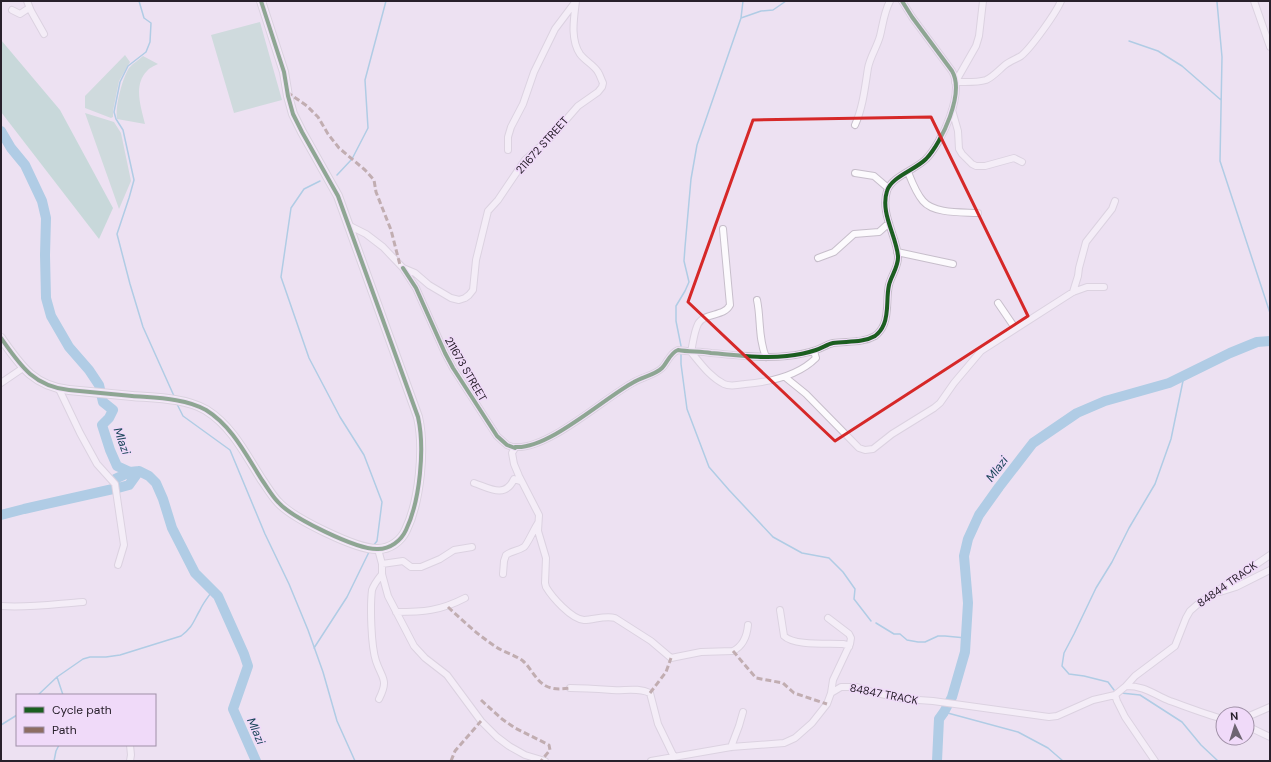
<svg xmlns="http://www.w3.org/2000/svg" width="1271" height="762" font-family="'DM Sans',sans-serif">
	<style>
		.green { fill: #acd0c4 }
		.forest { fill: #9bcdbc }
		.lines { fill: none; stroke-linecap: round; stroke-linejoin: round }
		.stream { stroke: #67b1d4; stroke-width: 1.5 }
		.river { stroke: #67b1d4; stroke-width: 10 }
		.minor-casing { stroke: #c7becb; stroke-width: 8 }
		.tertiary-casing { stroke: #c7becb; stroke-width: 10 }
		.minor { stroke: #fcfafd; stroke-width: 6 }
		.tertiary { stroke: #fcfafd; stroke-width: 8 }
		.quiet { stroke: #8d6e63; stroke-width: 3; stroke-dasharray: 6 3; stroke-linecap: butt }
		.cycleway-casing { stroke: #f0daf9; stroke-width: 6 }
		.cycleway { stroke: #1b5e20; stroke-width: 4 }
		.marked { fill: none; stroke: #d62828; stroke-width: 3; stroke-linejoin: round }
		.labels { text-anchor: middle; stroke-width: 3; stroke-linejoin: round; paint-order: stroke }
		.street-label { font-size: 11px; fill: #28202b; stroke: #f0daf9 }
		.water-label { font-size: 12px; font-style: italic; fill: #1b475a; stroke: #f0daf9 }
	</style>
	<rect width="100%" height="100%" fill="#ede1f2"/>
	<path class="green" d="M260 22 282 100 234 113 211 35Z
		M125 55 130 62 119 81 113 111V117L111 118 85 108V96Z
		M143 56 158 64C154 66 149 68 147 71 133 85 141 107 145 124L117 119C115 107 122 79 129 68 133 63 139 60 143 56Z
		M85 113 114 122 121 133 131 181 119 209Z"/>
	<path class="forest" d="M1 40 60 110 113 208 99 239 1 112Z"/>
	<g class="lines">
		<path class="stream" d="M139 1 144 18 151 23 150 42 146 52 128 66 120 82 114 112 116 119 123 130 134 180 129 198 117 234 130 284 143 327 174 396
			M1217 2 1222 57 1220 161 1270 313
			M741 18 761 11 773 10 786 1
			M1129 41 1158 51 1182 66 1221 100
			M337 175 352 159 368 128 365 80 386 1
			M320 181 304 189 291 208 281 277 309 358 340 417 364 455 382 502 377 541 373 546
			M681 346 676 321V306L685 291 689 282 684 261 685 247 691 179 697 145 741 18 743 1
			M681 352V364L687 409 709 467 729 490 773 537 802 553 829 558 843 572 855 589 854 599 871 621
			M177 404 183 416 230 450 265 534 289 584 308 630 323 672 337 721 355 761
			M876 623 894 634H900L907 640 918 642H925L938 636H945L966 638
			M314 648 347 597 369 552
			M57 677 63 695
			M1114 690 1108 682 1084 676 1069 674 1062 666 1064 653 1074 634 1096 588 1112 562 1129 528 1155 484 1171 439 1184 376
			M1121 693 1140 695 1182 722 1201 745 1218 761
			M38 695 57 677 83 659 90 657H106L120 655 181 636C193 627 193 622 200 610 203 603 208 597 213 590
			M944 712 1018 732 1048 748 1063 761
			M1 725 17 715
			M54 761 56 751 59 745"/>
		<path class="river" d="M1 131 11 148 25 165 42 201 46 218 45 255 46 298 51 316 69 347 89 370 99 385 103 402 113 410 109 418 102 425 110 450 117 466 130 472 139 471 149 476 156 483 163 499 172 528 195 573 218 596 244 654 248 666 233 709 256 761
			M115 479 130 472
			M118 488 129 485 139 471
			M1 515 24 509 113 489
			M937 761 939 719 944 712 952 697 965 652 968 603 964 556 968 539 979 515 999 487 1033 443 1077 413 1105 401 1169 383 1230 353 1257 342 1270 341"/>
		<defs>
			<path id="minor" d="M27 1 31 11 44 34
				M1254 1 1270 47
				M12 10 20 14 29 8
				M956 81 976 46 979 36 983 1
				M955 82C965 82 976 83 986 80 993 77 999 70 1005 65 1010 61 1016 59 1021 56 1031 48 1056 13 1061 1
				M952 110 958 131 959 149 962 154 972 164 976 166H985L1014 158 1022 162
				M855 125C863 107 865 87 868 68 870 57 877 47 880 36 883 24 884 12 890 1
				M508 150V137L511 127 523 104 534 72 555 29 576 1
				M908 172C912 182 916 193 923 201 934 214 962 212 978 213
				M855 173 874 176 888 188
				M350 226 366 234 383 247 403 268 415 273 429 285 451 298 459 300 465 298 469 295 473 290 476 260 488 211 498 200 525 160 550 138 578 106 598 92 602 87 603 83C601 79 600 75 598 72 594 65 585 61 580 54 570 39 574 18 576 1
				M723 229 730 305C724 317 705 312 698 324 694 332 693 343 691 352 701 364 710 377 724 384 730 387 739 385 745 384 770 382 798 376 816 358L814 351
				M897 252 953 264
				M818 258 834 252 854 234 879 232 889 223
				M403 268 416 288 445 353 453 368 497 436 507 445 515 448V447C548 450 604 398 634 382 642 377 655 375 662 368 667 363 670 353 678 350 689 352 700 351 711 353 736 355 762 359 787 356 797 355 807 353 816 350 822 348 828 344 833 343 847 341 863 343 875 336 879 333 882 329 884 324 889 312 886 298 889 285 891 276 899 266 898 256 896 235 880 213 887 191 891 177 915 170 926 159 942 142 965 93 952 71L912 17 902 1
				M1073 292 1078 276 1079 268 1086 242 1112 209 1115 201
				M757 300C761 318 758 339 766 357
				M998 303 1015 328
				M785 377 806 394 859 448 865 450 873 449 892 434 934 408 940 403 954 383 981 351 1073 292 1087 287H1104
				M1 383 23 368
				M59 389 80 433 97 464 115 484 124 545 118 565
				M515 448 512 453 514 464 519 476 539 515 538 531 546 558 545 583 546 587C552 597 571 619 584 620 594 620 605 615 615 618L651 641 671 658 701 652 733 651C743 646 747 636 748 625
				M474 483C489 488 505 499 514 479L520 481
				M378 549 382 564V574L388 596 414 646 425 658 447 675 481 721 497 737 509 746 525 755 545 761
				M382 564 403 561 411 567H421L440 559 454 550 472 547
				M503 574 504 561 506 555C511 551 518 551 524 547 527 545 534 529 538 523
				M1220 592 1236 587 1270 570
				M1 606C29 608 55 604 83 602
				M780 610 784 636C794 646 829 643 843 644L847 645 849 647
				M396 612C423 612 440 611 465 598
				M828 618 849 634 851 638 850 644 833 680 831 693
				M1126 686 1135 676 1175 646 1186 618 1190 611 1198 604 1270 555
				M570 688C584 688 598 689 612 690 624 691 638 687 650 693L658 724 674 757
				M1115 695 1117 701 1125 717 1155 761
				M379 699C389 679 382 679 376 661 371 646 370 606 372 590 374 584 378 579 382 574
				M1247 717 1270 707
				M1247 726 1270 737
				M731 747 739 726 743 712
				M130 761 131 755 130 745
				M651 761 731 747 784 743 795 738 812 723 827 704 831 693 841 687H857L872 692 904 699 933 701 1049 717 1057 716 1093 700 1115 695 1126 686C1145 686 1153 694 1170 701 1187 707 1205 714 1223 719"/>
			<path id="tertiary" d="M1 338C20 365 33 386 69 390 90 392 111 394 132 396 156 398 185 398 206 410 232 426 246 455 262 480 267 487 272 496 278 502 292 518 357 550 378 549 390 549 401 541 406 530 420 501 425 448 418 417L338 196 302 132 293 114 288 96 284 72 261 1"/>
		</defs>
		<use href="#minor" class="minor-casing"/>
		<use href="#tertiary" class="tertiary-casing"/>
		<use href="#minor" class="minor"/>
		<use href="#tertiary" class="tertiary"/>
		<path class="quiet" d="M287 92 307 106 318 117 328 134 339 148 365 170 374 180 376 192 391 230 400 265
			M448 607C463 621 478 635 496 647 504 652 515 655 523 661 531 668 536 681 546 686 554 690 562 689 570 688
			M733 651 756 678 783 683 794 693 827 704
			M650 693 666 672 671 658
			M481 700 502 719 515 728 549 745 550 750 541 761
			M451 761 455 751 481 721"/>
		<defs>
			<path id="cycleway" d="M403 268 416 288 445 353 453 368 497 436 507 445 515 448V447C548 450 604 398 634 382 642 377 655 375 662 368 667 363 670 353 678 350 689 352 700 351 711 353 736 355 762 359 787 356 797 355 807 353 816 350 822 348 828 344 833 343 847 341 863 343 875 336 879 333 882 329 884 324 889 312 886 298 889 285 891 276 899 266 898 256 896 235 880 213 887 191 891 177 915 170 926 159 942 142 965 93 952 71L912 17 902 1
				M1 338C20 365 33 386 69 390 90 392 111 394 132 396 156 398 185 398 206 410 232 426 246 455 262 480 267 487 272 496 278 502 292 518 357 550 378 549 390 549 401 541 406 530 420 501 425 448 418 417L338 196 302 132 293 114 288 96 284 72 261 1"/>
		</defs>
		<use href="#cycleway" class="cycleway-casing"/>
		<use href="#cycleway" class="cycleway"/>
	</g>
	<path d="M0 0H1271V762H0ZM931 117 1028 316 835 441 688 302 753 120Z" fill="#ede1f2" fill-opacity=".55" fill-rule="evenodd"/>
	<path class="marked" d="M931 117 1028 316 835 441 688 302 753 120Z"/>
	<g class="labels">
		<g class="street-label">
			<text transform="translate(542 145) rotate(-48)" y="4">211672 STREET</text>
			<text transform="translate(466 369) rotate(60)" y="4">211673 STREET</text>
			<text transform="translate(1227 584) rotate(-35)" y="4">84844 TRACK</text>
			<text transform="translate(884 694) rotate(11)" y="4">84847 TRACK</text>
		</g>
		<g class="water-label">
			<text transform="translate(122 441) rotate(70)" y="4">Mlazi</text>
			<text transform="translate(997 469) rotate(-53)" y="4">Mlazi</text>
			<text transform="translate(256 731) rotate(66)" y="4">Mlazi</text>
		</g>
	</g>
	<rect width="1271" height="762" fill="none" stroke="#28202b" stroke-width="4"/>
	<rect x="16" y="694" width="140" height="52" fill="#f0daf9" stroke="#a090a7"/>
	<rect x="24" y="707" width="20" height="6" fill="#1b5e20" stroke="#a090a7"/>
	<text x="52" y="714" font-size="12" fill="#28202b">Cycle path</text>
	<rect x="24" y="727" width="20" height="6" fill="#8d6e63" stroke="#a090a7"/>
	<text x="52" y="734" font-size="12" fill="#28202b">Path</text>
	<g transform="translate(1235 726) rotate(356)"><circle r="19" fill="#f0daf9" stroke="#a090a7"/>
	<path d="M0-3L7 15L0 10L-7 15Z" fill="#6d6471"/>
	<text y="-6" font-size="11" font-weight="bold" text-anchor="middle" fill="#28202b">N</text>
	</g>
</svg>
